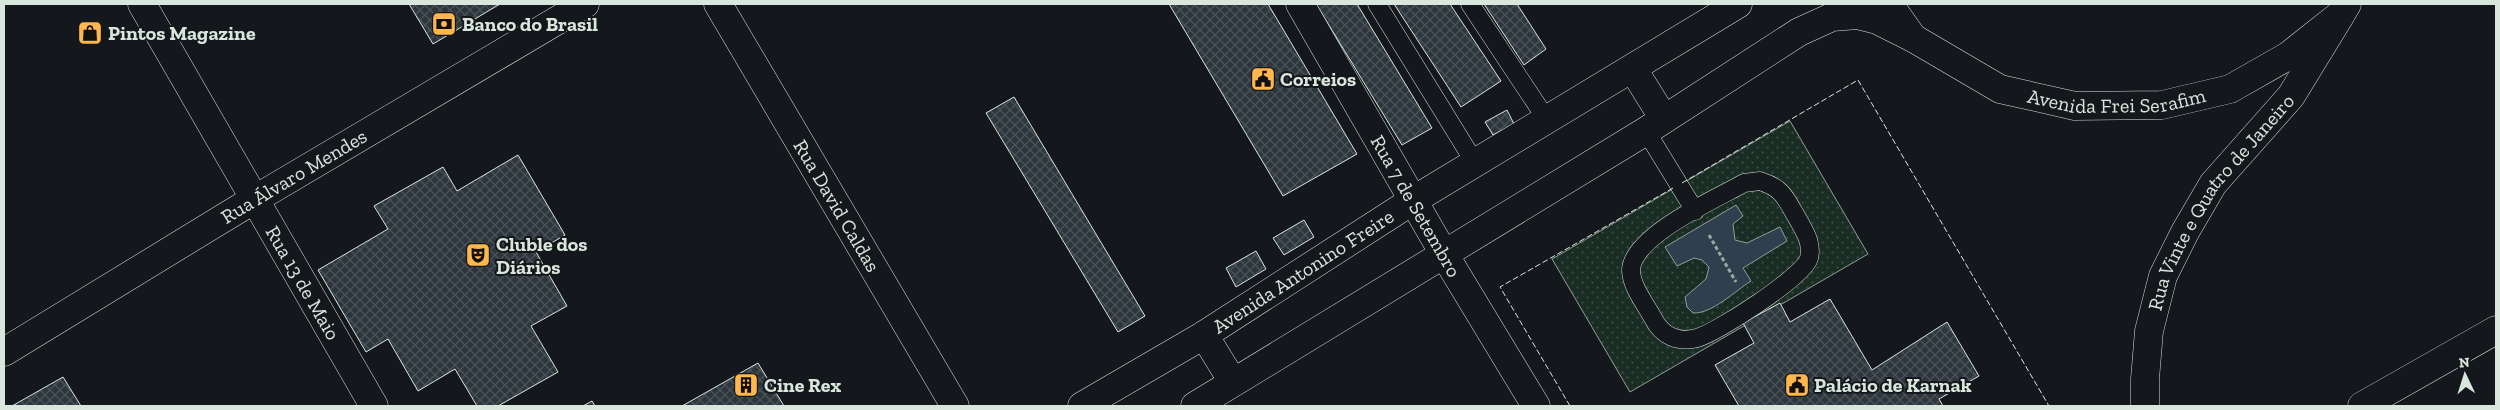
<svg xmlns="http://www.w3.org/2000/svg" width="2500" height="410" font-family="'Zilla Slab',serif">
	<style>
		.garden { fill: url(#garden-dots); stroke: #939e99 }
		.water { fill: #2f3f4d; stroke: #939e99 }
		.building { fill: url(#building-cross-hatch); stroke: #d8e6dc }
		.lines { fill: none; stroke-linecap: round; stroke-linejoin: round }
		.service-casing { stroke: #d8e6dc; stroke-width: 19 }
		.minor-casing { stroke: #d8e6dc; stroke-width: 29 }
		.tertiary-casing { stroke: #d8e6dc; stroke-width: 29 }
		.primary-casing { stroke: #d8e6dc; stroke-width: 29 }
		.path { stroke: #9da8a2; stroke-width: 3; stroke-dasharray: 4 2.5; stroke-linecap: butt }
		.service { stroke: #14181c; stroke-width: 18 }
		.minor { stroke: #14181c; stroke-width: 28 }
		.tertiary { stroke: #14181c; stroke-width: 28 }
		.primary { stroke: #14181c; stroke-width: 28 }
		.fence { stroke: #d8e6dc; stroke-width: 1; stroke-dasharray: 6 2.5; stroke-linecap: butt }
		.labels { text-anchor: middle; stroke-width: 4; stroke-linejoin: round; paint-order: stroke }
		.poi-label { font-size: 20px; font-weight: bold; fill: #d8e6dc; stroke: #14181c; text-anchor: start }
		.street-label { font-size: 20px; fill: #d8e6dc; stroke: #14181c }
	</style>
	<defs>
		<pattern id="garden-dots" width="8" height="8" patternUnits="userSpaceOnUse" patternTransform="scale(1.25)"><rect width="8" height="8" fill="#1a2d24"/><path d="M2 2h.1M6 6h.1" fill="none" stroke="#3b4b43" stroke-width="1.8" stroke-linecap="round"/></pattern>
		<pattern id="building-cross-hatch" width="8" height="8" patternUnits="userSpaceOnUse" patternTransform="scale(1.25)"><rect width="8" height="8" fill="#2c363c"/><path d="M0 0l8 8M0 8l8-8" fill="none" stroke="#4a5358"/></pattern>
	</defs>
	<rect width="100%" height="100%" fill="#14181c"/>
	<path class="garden" d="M1790 121 1868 254 1630 392 1552 259Z"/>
	<path class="water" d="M1736 205 1743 216 1733 224 1735 240 1747 243 1780 227 1787 241 1743 268 1751 281C1735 291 1712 314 1693 313L1687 307 1685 297 1706 279 1709 267 1702 260 1694 258 1677 266 1665 247Z"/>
	<path class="building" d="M409 4H500L433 44Z
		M1169 4H1268L1357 154 1283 196Z
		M1316 4H1357L1432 128 1402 145Z
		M1394 4H1450L1501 81 1461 107Z
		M1484 4H1517L1546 49 1524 65Z
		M1014 97 1145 316 1118 332 986 113Z
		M1507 110 1514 124 1493 135 1485 122Z
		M518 155 565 235 536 252 567 306 531 326 558 372 498 406H477L455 369 418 391 388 339 366 352 318 270 388 229 374 206 443 167 457 191Z
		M1304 220 1314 237 1284 255 1273 238Z
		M1256 251 1266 269 1236 287 1226 268Z
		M1830 299 1872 370 1947 322 1979 376 1939 399 1943 406H1739L1715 365 1754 343 1743 323 1780 303 1790 322Z
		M758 363 784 406H682Z
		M63 377 81 406H12Z
		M592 401 595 406H583Z"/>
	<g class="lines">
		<defs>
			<path id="service" d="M1377 4 1475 163
				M1470 4 1547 120
				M1646 131 1695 211
				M1760 181C1782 188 1785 197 1796 216 1803 229 1813 242 1809 258 1805 276 1716 333 1697 338 1678 343 1662 336 1653 318 1646 305 1631 286 1631 270 1633 235 1716 199 1744 183Z"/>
			<g id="minor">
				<path id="s1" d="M142 4 374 406"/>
				<path id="s2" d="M718 4 955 406"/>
				<path d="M1633 69 1664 119"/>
				<path d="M1444 254 1536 406"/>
				<path d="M1204 335 1233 382"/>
				<path id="s3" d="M4 352 235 211 585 4"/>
				<path id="s4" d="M1082 406 1204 335 1412 201 1738 4"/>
				<path d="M1195 406 1646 131 1799 32 1832 17 1857 15 1877 20 1913 38"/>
				<path d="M2362 406 2496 330"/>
			</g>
			<g id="tertiary">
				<path d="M1300 4 1444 254"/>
				<path id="s5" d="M2145 406V379L2149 331 2163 276 2185 232 2213 184 2291 96 2340 16"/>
			</g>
			<g id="primary">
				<path id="s6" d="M1889 4 1913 38 2000 89 2075 106 2162 105 2230 89 2288 56 2341 14 2347 4"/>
			</g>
		</defs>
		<use href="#service" class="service-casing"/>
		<use href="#minor" class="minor-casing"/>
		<use href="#tertiary" class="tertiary-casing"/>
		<use href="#primary" class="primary-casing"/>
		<path class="path" d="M1709 235 1736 282"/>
		<use href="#service" class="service"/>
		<use href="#minor" class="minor"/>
		<use href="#tertiary" class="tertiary"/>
		<use href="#primary" class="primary"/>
		<path class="fence" d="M1682 183 1858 80 2049 406
			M1570 406 1500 287 1673 188"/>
	</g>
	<defs>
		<symbol id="bank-square" viewBox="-11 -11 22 22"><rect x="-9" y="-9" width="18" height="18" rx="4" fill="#ffb74d" stroke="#14181c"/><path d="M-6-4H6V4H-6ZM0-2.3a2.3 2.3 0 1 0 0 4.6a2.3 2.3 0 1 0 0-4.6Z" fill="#111"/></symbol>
		<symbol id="shop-square" viewBox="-11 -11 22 22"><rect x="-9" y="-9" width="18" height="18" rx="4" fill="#ffb74d" stroke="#14181c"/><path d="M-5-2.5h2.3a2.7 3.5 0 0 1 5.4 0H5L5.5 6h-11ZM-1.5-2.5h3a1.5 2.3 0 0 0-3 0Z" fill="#111"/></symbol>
		<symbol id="civic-square" viewBox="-11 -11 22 22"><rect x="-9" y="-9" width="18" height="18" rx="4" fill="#ffb74d" stroke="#14181c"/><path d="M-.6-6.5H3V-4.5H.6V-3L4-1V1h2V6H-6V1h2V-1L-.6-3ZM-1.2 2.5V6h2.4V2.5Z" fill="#111"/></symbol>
		<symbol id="theatre-square" viewBox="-11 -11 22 22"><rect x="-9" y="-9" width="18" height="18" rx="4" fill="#ffb74d" stroke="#14181c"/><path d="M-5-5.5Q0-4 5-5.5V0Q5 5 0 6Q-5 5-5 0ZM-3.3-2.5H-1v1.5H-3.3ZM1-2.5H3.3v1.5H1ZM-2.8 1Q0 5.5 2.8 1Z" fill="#111"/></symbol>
		<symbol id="building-square" viewBox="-11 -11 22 22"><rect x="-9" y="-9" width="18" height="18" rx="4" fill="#ffb74d" stroke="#14181c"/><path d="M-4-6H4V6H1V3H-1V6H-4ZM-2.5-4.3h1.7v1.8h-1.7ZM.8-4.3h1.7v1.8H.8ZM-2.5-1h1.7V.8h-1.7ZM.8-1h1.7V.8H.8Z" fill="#111"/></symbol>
	</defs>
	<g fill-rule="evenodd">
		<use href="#bank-square" x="430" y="10" width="28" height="28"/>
		<use href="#shop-square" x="76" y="19" width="28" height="28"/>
		<use href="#civic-square" x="1249" y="65" width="28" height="28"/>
		<use href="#theatre-square" x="464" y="241" width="28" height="28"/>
		<use href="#building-square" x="732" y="371" width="28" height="28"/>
		<use href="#civic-square" x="1783" y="371" width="28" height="28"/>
	</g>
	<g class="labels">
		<g class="poi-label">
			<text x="462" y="31">Banco do Brasil</text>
			<text x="108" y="40">Pintos Magazine</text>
			<text x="1280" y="86">Correios</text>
			<text x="496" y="251">Cluble dos<tspan x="496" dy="23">Diários</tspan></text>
			<text x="764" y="392">Cine Rex</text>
			<text x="1814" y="392">Palácio de Karnak</text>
		</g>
		<g class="street-label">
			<text dy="7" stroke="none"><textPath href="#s6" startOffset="261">Avenida Frei Serafim</textPath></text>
			<text dy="7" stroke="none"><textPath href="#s3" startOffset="339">Rua Álvaro Mendes</textPath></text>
			<text dy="7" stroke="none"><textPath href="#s5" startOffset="225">Rua Vinte e Quatro de Janeiro</textPath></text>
			<text dy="7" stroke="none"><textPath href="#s2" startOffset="234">Rua David Caldas</textPath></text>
			<text transform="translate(1416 206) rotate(60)" y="7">Rua 7 de Setembro</text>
			<text dy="7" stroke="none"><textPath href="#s4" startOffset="259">Avenida Antonino Freire</textPath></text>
			<text dy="7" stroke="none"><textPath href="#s1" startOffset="322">Rua 13 de Maio</textPath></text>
		</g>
	</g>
	<rect width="2500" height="410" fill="none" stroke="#d8e6dc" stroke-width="10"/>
	<g transform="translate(2465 375) rotate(356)" stroke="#14181c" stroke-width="4" paint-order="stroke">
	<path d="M0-4L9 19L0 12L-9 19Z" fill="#d8e6dc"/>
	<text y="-8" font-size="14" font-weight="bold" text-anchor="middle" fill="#d8e6dc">N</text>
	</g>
</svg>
